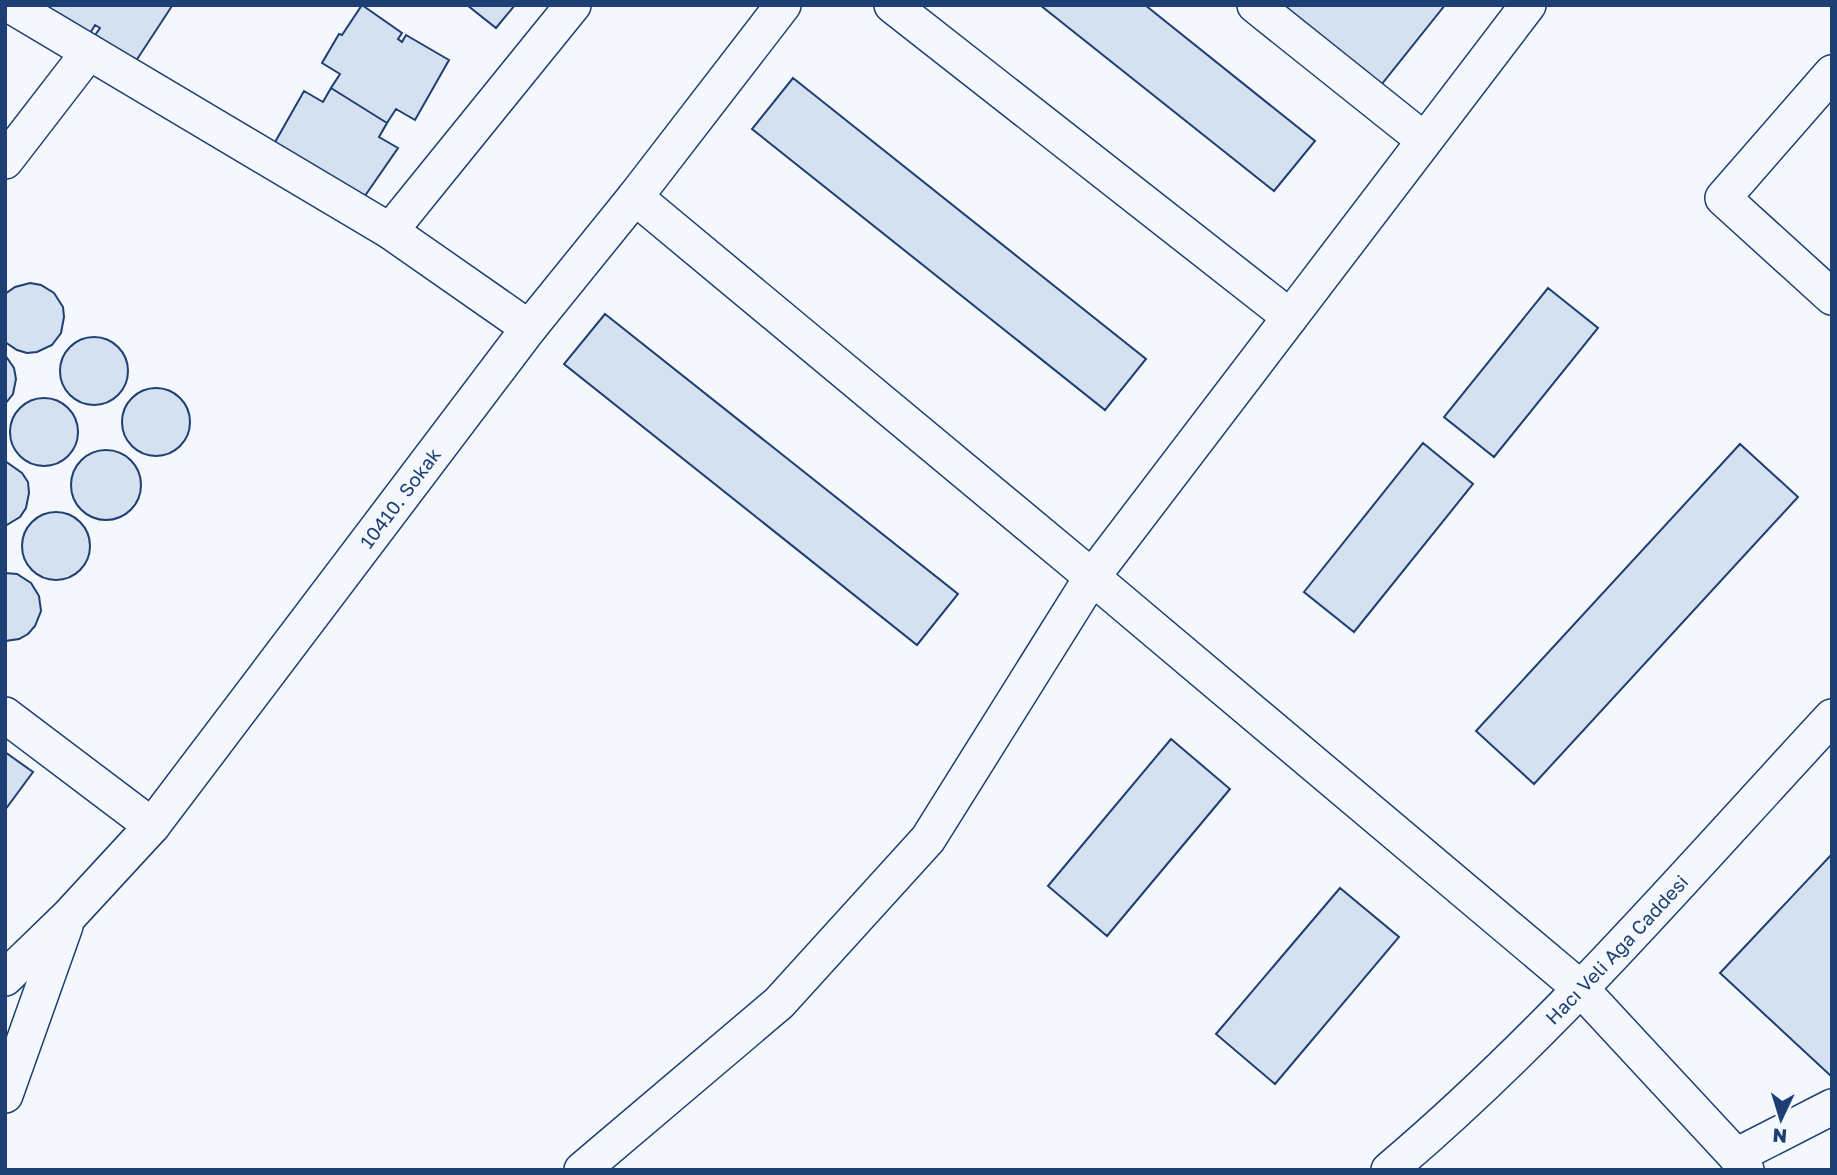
<svg xmlns="http://www.w3.org/2000/svg" width="1837" height="1175" font-family="'Golos Text',sans-serif">
	<style>
		.building { fill: #d5e0f0; stroke: #1d3f73; stroke-width: 2 }
		.lines { fill: none; stroke-linecap: round; stroke-linejoin: round }
		.minor-casing { stroke: #1d3f73; stroke-width: 38 }
		.minor { stroke: #f4f7fb; stroke-width: 35 }
		.labels { text-anchor: middle; stroke-width: 5; stroke-linejoin: round; paint-order: stroke }
		.street-label { font-size: 19px; fill: #1d3f73; stroke: #f4f7fb }
	</style>
	<rect width="100%" height="100%" fill="#f4f7fb"/>
	<path class="building" d="M50 5H171L172 6 134 64 93 38 100 28 95 25 89 35 48 9Z
		M362 5 402 33 398 39 402 42 406 35 449 60 415 120 396 109 387 123 331 88 340 74 322 63 339 34 342 35Z
		M467 5H515L496 28Z
		M1040 5H1145L1315 141 1274 191Z
		M1281 5H1445L1381 85Z
		M793 78 1146 359 1105 410 752 129Z
		M331 88 387 123 379 137 398 148 358 206 270 151 304 91 323 102Z
		M30 283 41 285 54 293 63 307 64 317 61 333 52 345 37 352 27 353 17 350 5 342V294L15 287Z
		M1548 288 1598 328 1494 457 1444 417Z
		M605 314 958 594 917 645 564 364Z
		M60 371a34 34 0 1 1 68 0a34 34 0 1 1-68 0Z
		M5 355 14 368 16 379 13 394 5 404Z
		M122 422a34 34 0 1 1 68 0a34 34 0 1 1-68 0Z
		M10 432a34 34 0 1 1 68 0a34 34 0 1 1-68 0Z
		M1423 443 1473 484 1354 632 1304 592Z
		M1740 444 1798 497 1534 784 1476 731Z
		M71 485a35 35 0 1 1 70 0a35 35 0 1 1-70 0Z
		M5 461 22 473 28 482 29 493 26 508 20 517 5 526Z
		M22 546a34 34 0 1 1 68 0a34 34 0 1 1-68 0Z
		M5 573 17 574 31 583 39 596 41 611 35 626 28 634 19 639 5 641Z
		M1171 739 1230 789 1107 936 1048 886Z
		M5 752 33 772 5 810Z
		M1832 854V1077L1720 973Z
		M1340 888 1399 937 1275 1084 1216 1034Z"/>
	<g class="lines">
		<defs>
			<g id="minor">
				<path d="M10 5 390 231 573 5"/>
				<path d="M892 5 1290 317"/>
				<path d="M1255 5 1424 140"/>
				<path d="M1832 73 1723 198 1832 297"/>
				<path d="M5 161 89 52"/>
				<path d="M635 197 1092 577 1580 988 1736 1156 1746 1170"/>
				<path d="M390 231 529 328"/>
				<path d="M5 715 152 826"/>
				<path id="s1" d="M5 978 69 916 152 826 529 328 635 197 783 5"/>
				<path d="M5 1095 65 926"/>
				<path d="M1736 1156 1832 1107"/>
				<path d="M582 1170 779 1003 928 839 1092 577 1528 5"/>
				<path id="s2" d="M1389 1170C1550 1034 1688 872 1832 717"/>
			</g>
		</defs>
		<use href="#minor" class="minor-casing"/>
		<use href="#minor" class="minor"/>
	</g>
	<g class="labels">
		<g class="street-label">
			<text dy="7" stroke="none"><textPath href="#s1" startOffset="623">10410. Sokak</textPath></text>
			<text dy="7" stroke="none"><textPath href="#s2" startOffset="317">Hacı Veli Ağa Caddesi</textPath></text>
		</g>
	</g>
	<rect width="1837" height="1175" fill="none" stroke="#1d3f73" stroke-width="14"/>
	<g transform="translate(1781 1119) rotate(184)" stroke="#f4f7fb" stroke-width="5" paint-order="stroke">
	<path d="M0-5L12 26L0 18L-12 26Z" fill="#1d3f73"/>
	<text y="-10" font-size="19" font-weight="bold" text-anchor="middle" fill="#1d3f73">N</text>
	</g>
</svg>
